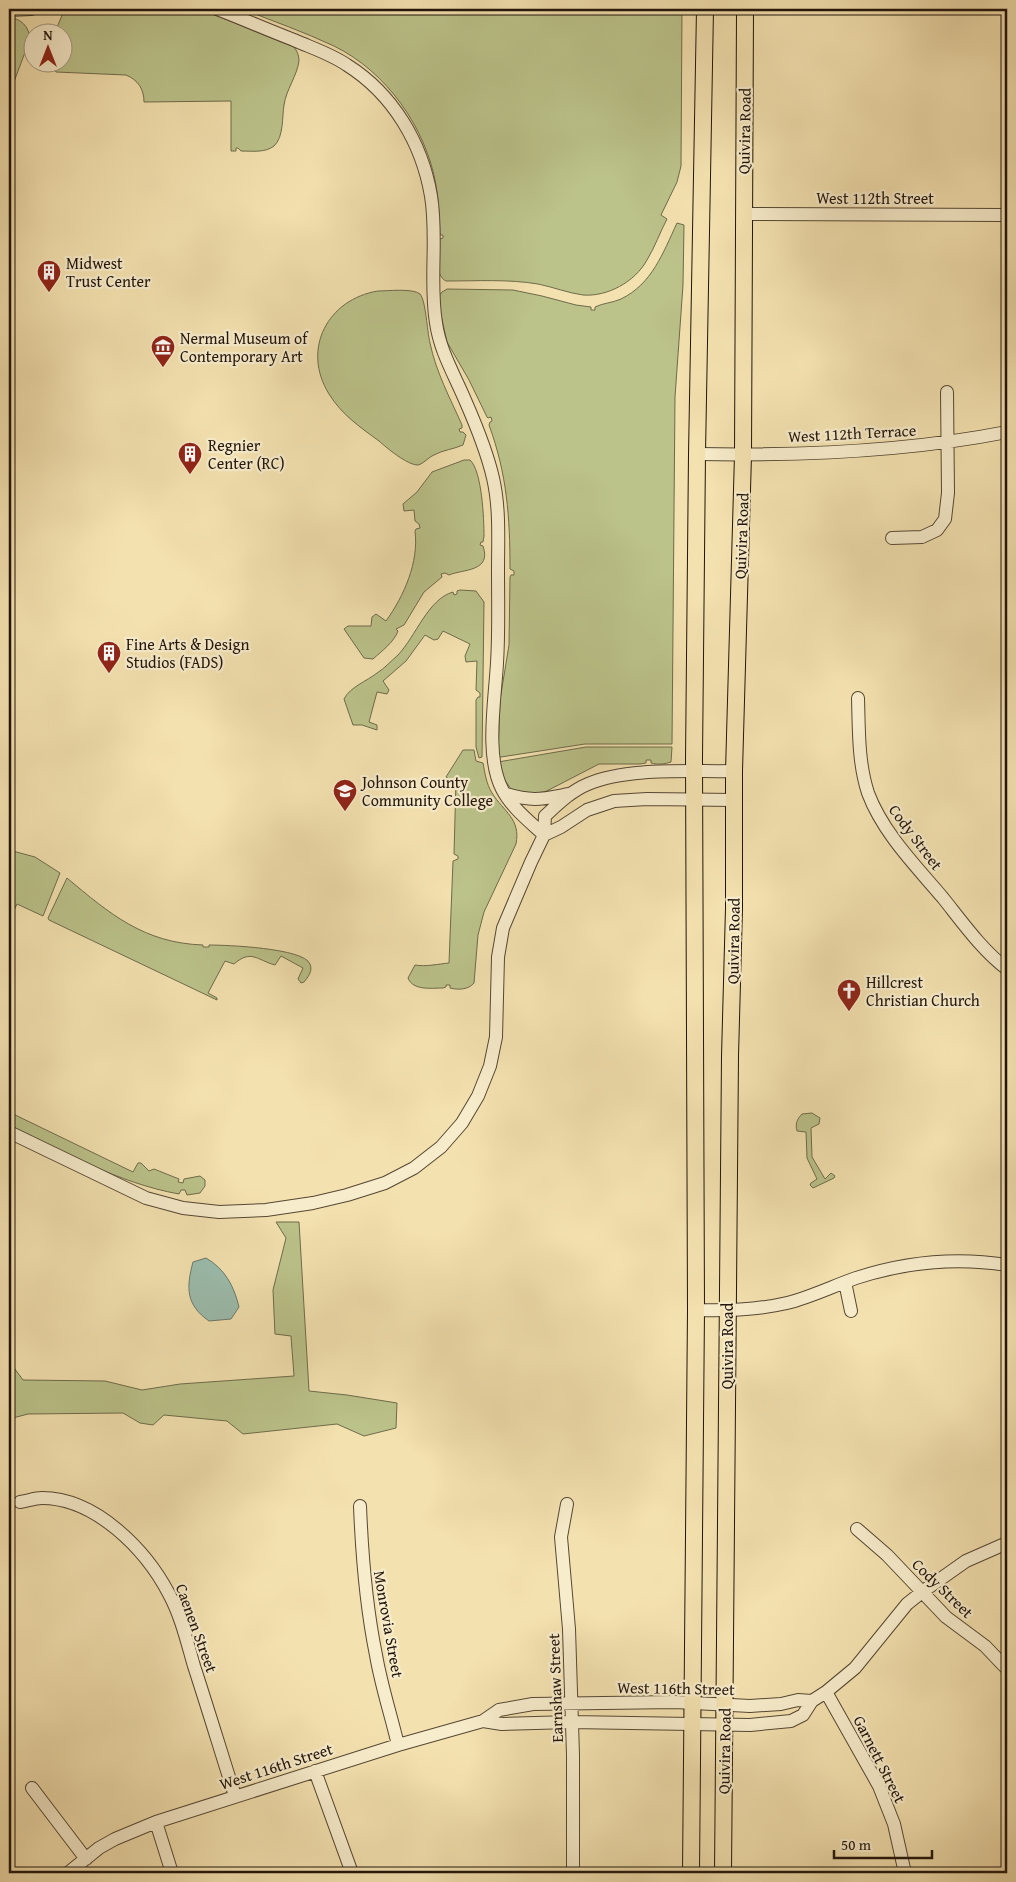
<svg xmlns="http://www.w3.org/2000/svg" width="1016" height="1882" font-family="'Gentium Book Plus',serif">
	<style>
		.green { fill: #bbc28a; stroke: #6e6b4a }
		.water { fill: #9bbdae; stroke: #6a796d }
		.lines { fill: none; stroke-linecap: round; stroke-linejoin: round }
		.minor-casing { stroke: #564734; stroke-width: 14 }
		.major-casing { stroke: #21140b; stroke-width: 18 }
		.minor { stroke: #f7eccb; stroke-width: 12 }
		.major { stroke: #f3e1af; stroke-width: 16 }
		.labels { text-anchor: middle; stroke-width: 4.5; stroke-linejoin: round; paint-order: stroke }
		.street-label { font-size: 16px; fill: #21140b; stroke: #f7eccb }
		.poi-label { font-size: 16px; fill: #21140b; stroke: #f7eccb; text-anchor: start }
	</style>
	<rect width="100%" height="100%" fill="#f3e1af"/>
	<filter id="stains"><feTurbulence type="fractalNoise" baseFrequency=".004" numOctaves="4"/><feColorMatrix values="0 0 0 0 .2 0 0 0 0 .09 0 0 0 0 .02 0 0 0 .5 -.17"/></filter>
	<radialGradient id="worn" r=".72"><stop offset=".6" stop-color="#630" stop-opacity="0"/><stop offset="1" stop-color="#630" stop-opacity=".3"/></radialGradient>
	<path class="green" d="M69 9H200L294 47C297 51 299 55 299 61 297 76 286 90 284 105 282 116 284 137 274 146 265 153 252 151 241 151L238 148H236V151H231V101L144 102C144 89 138 80 126 75L56 72 53 66 54 64 49 63 62 62V32H55L63 13Z
		M242 9H682L681 166 677 182 661 215 667 219C660 232 655 247 647 260 635 282 607 297 583 295 568 293 553 287 538 284 508 279 477 281 446 281 434 275 439 254 439 241L440 239 443 238V235H440C439 218 439 201 436 185 426 128 387 72 334 46 304 32 273 21 242 9Z
		M9 17C21 19 29 26 30 39L9 95Z
		M677 223 684 225 683 285 675 397 672 744H585L501 757 498 756 500 700 509 645 510 577 511 575H514V571L510 569C510 517 507 474 489 425L490 422 492 421 491 417 488 418 487 417 469 380 447 342 441 315 439 296 442 292 447 289 513 290 542 296 576 305 591 307V310H595V307C603 303 612 303 621 299 652 284 663 253 677 223Z
		M378 291C387 291 413 288 420 294 426 301 427 331 430 343 436 372 450 398 462 425V428L459 429 460 432H463L466 435 463 445C454 449 443 450 434 455 429 457 423 464 418 465 407 465 387 448 379 441 360 427 342 415 329 394 301 349 328 299 378 291Z
		M464 460H470C482 471 484 519 484 536L483 542H481L480 545 483 546C492 572 463 569 449 575L445 573 441 574 442 577 424 592 404 625 396 629 398 631C394 642 382 651 373 659L364 658 344 629 348 626H371L372 617 376 614 386 621C404 596 419 562 415 531L416 529 420 528 419 524 415 521 414 510 404 511 403 504 417 492 432 472Z
		M460 590 476 591 484 602 482 757 479 758 476 747V700L478 697H480V693L476 690 477 661 466 662 465 656 470 644 443 631 438 639 434 640 425 635 406 661 383 681 389 690 387 694 377 692 369 722 377 725V730L362 725H353L344 699C350 687 367 681 377 673 385 668 391 661 398 655 416 636 428 599 453 592L454 595 457 594V591Z
		M586 747H672L671 762C665 764 658 765 651 763V760H646V763L640 764H599L541 794 515 791 511 789 502 776 498 762Z
		M463 750H474L476 761 483 763C485 773 486 783 492 793 504 812 521 819 516 844L484 912 478 935 474 983C468 990 458 990 450 988V985H446V987L443 988C432 988 413 991 408 978L415 965C426 967 438 964 449 963L453 861 458 859V856L454 854 456 780 449 779 446 777Z
		M9 850 35 857 60 873 43 916 17 904 9 921Z
		M67 878C110 914 144 943 203 945V947H209V945C226 945 304 948 310 964 313 971 308 977 304 982L301 983 298 979 303 968 281 956 275 965C257 960 251 949 234 964L225 961 208 993 217 998V1000L49 920 48 918Z
		M9 1112 133 1172 138 1163H141L149 1171 154 1169 179 1179 178 1182 183 1183 184 1179 200 1176 205 1180V1186L200 1193 187 1195 185 1190H181L179 1194C118 1183 64 1152 9 1125Z
		M812 1113 820 1118 819 1124 811 1128 812 1157 825 1179 831 1173 835 1176 834 1178 813 1188 810 1185 811 1183 817 1179 807 1158 806 1132 797 1131C795 1124 797 1119 802 1114Z
		M276 1222H299L309 1391 347 1395 397 1403 396 1428 364 1436 337 1424 243 1434 227 1421 164 1415 153 1425 140 1423 123 1413 28 1414 9 1419V1361L23 1380 105 1381 142 1390 180 1384 294 1376 291 1336 275 1334 273 1290 286 1238Z"/>
	<path class="water" d="M206 1258C225 1269 234 1286 239 1307L231 1319 209 1321C186 1305 186 1288 193 1262Z"/>
	<g class="lines">
		<defs>
			<path id="minor" d="M217 9C243 19 268 30 294 40 312 48 331 54 347 65 393 94 422 143 431 196 438 238 429 281 436 323 440 351 454 374 465 400 476 425 487 452 493 478 500 508 498 540 498 571 498 602 499 632 497 663 495 700 485 756 502 789 511 807 529 821 544 835
				M9 10 31 9
				M743 214 1007 215
				M697 454C801 456 905 452 1007 432
				M892 538 922 537 937 530 945 519 948 493 947 392
				M858 698C859 730 858 762 868 793 883 833 916 866 943 898 963 923 982 950 1007 969
				M506 794C533 802 542 799 569 794
				M544 835 561 827 587 810 614 801 647 799 734 800
				M9 1132 146 1198 183 1208 219 1212 266 1210 313 1203 347 1195 385 1183 414 1168 441 1147 462 1123 478 1096 490 1066 496 1037 498 957 503 928 531 862 544 835 545 816C558 804 571 791 588 784 627 767 691 772 734 771
				M845 1282 851 1311
				M696 1310C727 1311 757 1310 787 1303 811 1297 833 1286 856 1278 905 1262 956 1257 1007 1265
				M20 1502C27 1501 35 1498 42 1498 96 1498 146 1550 169 1594 181 1616 187 1642 194 1666 208 1709 221 1752 235 1796
				M567 1504 561 1537 569 1629 573 1755V1873
				M360 1506C362 1557 366 1606 376 1655 381 1685 391 1715 398 1745
				M857 1529 887 1555 946 1617 985 1646 1007 1669
				M826 1692 879 1786 894 1824 905 1873
				M483 1721 502 1724 572 1722 750 1725 791 1721 803 1715 812 1701 826 1692 855 1668 907 1604 922 1592 966 1561 1007 1543
				M315 1771 352 1873
				M32 1788 86 1859
				M156 1822 172 1873
				M68 1873 99 1848 115 1839 156 1822 398 1745 483 1721 499 1710 533 1704 675 1702 750 1706 781 1704 798 1700 812 1701"/>
			<path id="major" d="M691 1873 696 1310 694 759 697 454 705 9
				M723 1873 730 1056 734 908V771L743 455 745 9"/>
		</defs>
		<use href="#minor" class="minor-casing"/>
		<use href="#major" class="major-casing"/>
		<use href="#minor" class="minor"/>
		<use href="#major" class="major"/>
	</g>
	<defs>
		<symbol id="building-pin" viewBox="-11 -11 22 30"><path d="M0 17L-7.5 6A9.5 9.5 0 1 1 7.5 6Z" fill="#8f2418" stroke="#f7eccb"/><path d="M-4-6H4V6H1V3H-1V6H-4ZM-2.5-4.3h1.7v1.8h-1.7ZM.8-4.3h1.7v1.8H.8ZM-2.5-1h1.7V.8h-1.7ZM.8-1h1.7V.8H.8Z" fill="#fff"/></symbol>
		<symbol id="museum-pin" viewBox="-11 -11 22 30"><path d="M0 17L-7.5 6A9.5 9.5 0 1 1 7.5 6Z" fill="#8f2418" stroke="#f7eccb"/><path d="M0-6L6-3V-2H-6V-3ZM-5-1h2V3h-2ZM-1-1h2V3h-2ZM3-1h2V3H3ZM-6 4H6V6H-6Z" fill="#fff"/></symbol>
		<symbol id="university-pin" viewBox="-11 -11 22 30"><path d="M0 17L-7.5 6A9.5 9.5 0 1 1 7.5 6Z" fill="#8f2418" stroke="#f7eccb"/><path d="M0-5L7-2L0 1L-7-2ZM-4 1L0 2.5L4 1V4Q0 6-4 4Z" fill="#fff"/></symbol>
		<symbol id="church-pin" viewBox="-11 -11 22 30"><path d="M0 17L-7.5 6A9.5 9.5 0 1 1 7.5 6Z" fill="#8f2418" stroke="#f7eccb"/><path d="M-1.2-6h2.4v3.5h3.3v2.4h-3.3V6h-2.4V-.1h-3.3v-2.4h3.3Z" fill="#fff"/></symbol>
	</defs>
	<g fill-rule="evenodd">
		<use href="#building-pin" x="35" y="258" width="28" height="38"/>
		<use href="#museum-pin" x="149" y="333" width="28" height="38"/>
		<use href="#building-pin" x="176" y="440" width="28" height="38"/>
		<use href="#building-pin" x="95" y="639" width="28" height="38"/>
		<use href="#university-pin" x="331" y="777" width="28" height="38"/>
		<use href="#church-pin" x="835" y="977" width="28" height="38"/>
	</g>
	<g class="labels">
		<g class="street-label">
			<text transform="translate(744 131) rotate(-89)" y="6">Quivira Road</text>
			<text x="875" y="204">West 112th Street</text>
			<text transform="translate(852 433) rotate(-3)" y="6">West 112th Terrace</text>
			<text transform="translate(741 536) rotate(-88)" y="6">Quivira Road</text>
			<text transform="translate(916 837) rotate(53)" y="6">Cody Street</text>
			<text transform="translate(733 941) rotate(-89)" y="6">Quivira Road</text>
			<text transform="translate(727 1346) rotate(-90)" y="6">Quivira Road</text>
			<text transform="translate(943 1588) rotate(44)" y="6">Cody Street</text>
			<text transform="translate(389 1624) rotate(80)" y="6">Monrovia Street</text>
			<text transform="translate(197 1628) rotate(70)" y="6">Caenen Street</text>
			<text transform="translate(555 1688) rotate(-92)" y="6">Earnshaw Street</text>
			<text transform="translate(676 1688) rotate(1)" y="6">West 116th Street</text>
			<text transform="translate(724 1751) rotate(-89)" y="6">Quivira Road</text>
			<text transform="translate(880 1759) rotate(63)" y="6">Garnett Street</text>
			<text transform="translate(276 1766) rotate(-18)" y="6">West 116th Street</text>
		</g>
		<g class="poi-label">
			<text x="66" y="269">Midwest<tspan x="66" dy="18">Trust Center</tspan></text>
			<text x="180" y="344">Nermal Museum of<tspan x="180" dy="18">Contemporary Art</tspan></text>
			<text x="208" y="451">Regnier<tspan x="208" dy="18">Center (RC)</tspan></text>
			<text x="126" y="650">Fine Arts &amp; Design<tspan x="126" dy="18">Studios (FADS)</tspan></text>
			<text x="362" y="788">Johnson County<tspan x="362" dy="18">Community College</tspan></text>
			<text x="866" y="988">Hillcrest<tspan x="866" dy="18">Christian Church</tspan></text>
		</g>
	</g>
	<rect width="1016" height="1882" fill="none" stroke="#f3e1af" stroke-width="30"/>
	<rect x="10" y="10" width="996" height="1862" fill="none" stroke="#21140b" stroke-width="2.5"/>
	<rect x="15" y="15" width="986" height="1852" fill="none" stroke="#21140b"/>
	<g transform="translate(48 48)"><circle r="24" fill="#f7eccb" stroke="#a1967e"/>
	<path d="M0-4L9 19L0 12L-9 19Z" fill="#8f2418"/>
	<text y="-8" font-size="14" font-weight="bold" text-anchor="middle" fill="#21140b">N</text>
	</g>
	<path d="M834 1850v8h98v-8" fill="none" stroke="#21140b" stroke-width="2.5"/>
	<text x="841" y="1850" font-size="15" fill="#21140b" stroke="#f7eccb" stroke-width="4" paint-order="stroke">50 m</text>
	<rect width="100%" height="100%" filter="url(#stains)"/>
	<rect width="100%" height="100%" fill="url(#worn)"/>
</svg>
